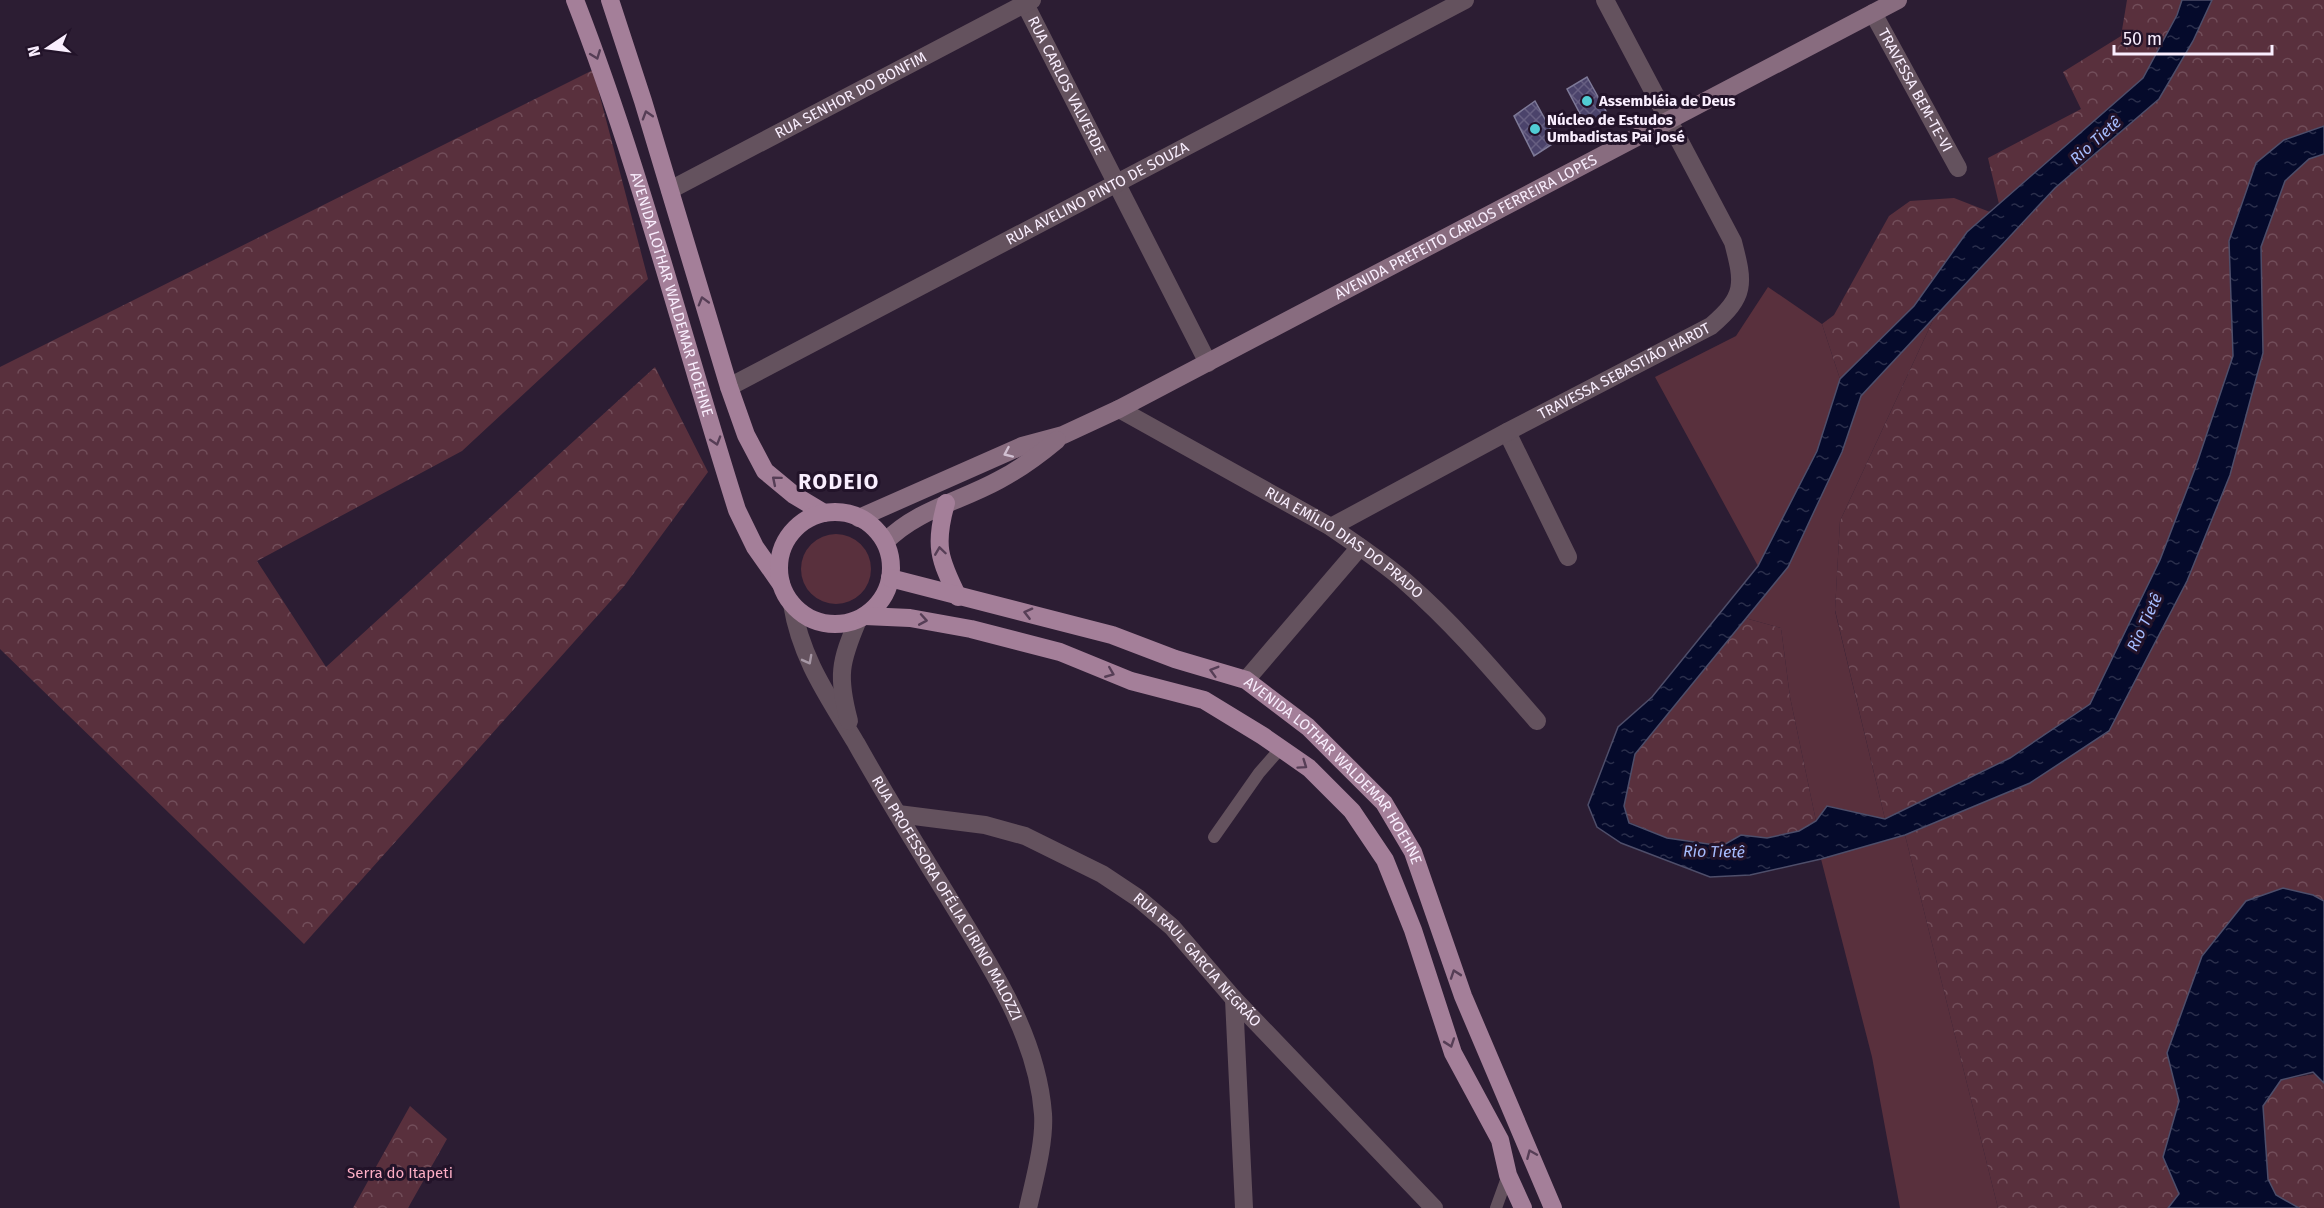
<svg xmlns="http://www.w3.org/2000/svg" width="2324" height="1208" font-family="'Fira Sans',sans-serif">
	<style>
		.grass { fill: #59303d }
		.forest { fill: url(#forest-crowns) }
		.water { fill: url(#water-ripples); stroke: #4e4e6a; stroke-width: 1.5 }
		.building { fill: url(#building-cross-hatch); stroke: #7e7a98; stroke-width: 1.5 }
		.lines { fill: none; stroke-linecap: round; stroke-linejoin: round }
		.service { stroke: #64525e; stroke-width: 12 }
		.minor { stroke: #64525e; stroke-width: 18 }
		.secondary { stroke: #886c7f; stroke-width: 18 }
		.primary { stroke: #a47f99; stroke-width: 18 }
		.oneway { stroke: #563e56 }
		.oneway2 { stroke: #d1c0d2 }
		.oneway3 { stroke: #a798a6 }
		.poi-dot { fill: #51ccd4; stroke: #221329; stroke-width: 2 }
		.labels { text-anchor: middle; stroke-width: 6; stroke-linejoin: round; paint-order: stroke }
		.street-label { font-size: 15px; fill: #f9eefe; stroke: #221329 }
		.poi-label { font-size: 15px; font-weight: bold; fill: #f9eefe; stroke: #221329; text-anchor: start }
		.park-label { font-size: 15px; fill: #fdaec5; stroke: #221329 }
		.water-label { font-size: 16px; font-style: italic; fill: #a6bcfe; stroke: #221329 }
		.district-label { font-size: 21px; font-weight: bold; letter-spacing: 1.5px; fill: #f9eefe; stroke: #221329 }
	</style>
	<defs>
		<pattern id="forest-crowns" width="20" height="18" patternUnits="userSpaceOnUse" patternTransform="scale(1.5)"><rect width="20" height="18" fill="#59303d"/><path d="M2 6a3 3 0 1 1 6 0M12 15a3 3 0 1 1 6 0" fill="none" stroke="#724e5a"/></pattern>
		<pattern id="water-ripples" width="26" height="14" patternUnits="userSpaceOnUse" patternTransform="scale(1.5)"><rect width="26" height="14" fill="#050a2b"/><path d="M2 4q2-2 4 0t4 0M15 11q2-2 4 0t4 0" fill="none" stroke="#2a2e4b"/></pattern>
		<pattern id="building-cross-hatch" width="8" height="8" patternUnits="userSpaceOnUse" patternTransform="scale(1.5)"><rect width="8" height="8" fill="#4b436b"/><path d="M0 0l8 8M0 8l8-8" fill="none" stroke="#665e81"/></pattern>
	</defs>
	<rect width="100%" height="100%" fill="#2c1d33"/>
	<path class="grass" d="M1768 287 1822 324 1840 379 1817 451 1758 566 1655 377 1736 336Z
		M1934 318 1840 521 1835 611 1885 819 1828 806 1816 821 1790 697 1781 628 1745 618 1788 567 1842 452 1861 396Z
		M801 569a35 35 0 1 1 70 0a35 35 0 1 1-70 0Z
		M1905 835 1998 1208H1900L1872 1057 1821 859Z"/>
	<path class="forest" d="M2127 0H2182L2177 15 2143 78 1999 204 1988 158 2081 109 2063 72 2121 36Z
		M2212 0H2324V126L2284 140 2229 241 2233 356 2195 469 2160 560 2090 704 2010 758 1885 819 1835 610 1840 521 1934 318 2055 188 2159 99 2193 41Z
		M593 70 648 279 462 451 257 561 326 667 655 367 708 472 625 585 304 944 0 649V367Z
		M2324 154V901L2313 895 2167 1052 2179 1100 2163 1157 2179 1194 2168 1208H1998L1905 835 2030 783 2109 731 2263 353 2261 247 2285 181 2309 159Z
		M1954 198 1990 212 1967 232 1914 306 1840 379 1822 324 1834 315 1889 216 1910 201Z
		M1745 618 1781 628 1790 697 1816 821 1799 831 1767 838 1741 835 1722 846 1667 838 1629 822 1624 806 1635 754Z
		M2315 1074 2324 1083V1208H2299L2276 1195 2268 1180 2263 1106 2281 1080Z
		M410 1106 447 1139 408 1208H353Z"/>
	<path class="water" d="M2182 0H2212L2193 41 2159 99 2055 188 1861 396 1842 452 1788 567 1635 754 1624 806 1629 823 1667 838 1722 846 1741 835 1767 838 1799 831 1816 821 1827 806 1885 819 2010 758 2090 704 2160 560 2195 469 2233 356 2229 241 2256 163 2284 140 2324 126V154L2309 159 2285 181 2261 247 2263 353 2230 475 2187 581 2109 731 2030 783 1905 835 1821 859 1750 875 1710 877 1621 843 1597 827 1588 805 1618 727 1652 697 1758 566 1817 451 1840 379 1914 306 1967 232 2143 78 2177 15Z
		M2283 888 2313 895 2324 901V1083L2313 1072 2281 1080 2263 1106 2268 1179 2276 1195 2299 1208H2168L2179 1194 2163 1157 2179 1101 2167 1053 2202 956 2246 901Z"/>
	<path class="building" d="M1587 77 1607 113 1586 125 1567 89Z
		M1535 101 1557 141 1534 156 1514 116Z"/>
	<g class="lines">
		<path class="service" d="M1214 837 1259 773 1280 749
			M1496 1208 1508 1175"/>
		<g class="minor">
			<path id="s1" d="M1023 0 1208 363"/>
			<path id="s2" d="M1873 13 1958 168"/>
			<path id="s3" d="M670 190 1032 0"/>
			<path id="s4" d="M729 387 1465 0"/>
			<path id="s5" d="M1119 409 1331 527C1357 545 1385 563 1408 584 1456 626 1496 674 1537 721"/>
			<path d="M1507 432 1568 557"/>
			<path id="s6" d="M1331 527 1507 432 1711 326C1746 296 1744 284 1733 242L1605 0"/>
			<path id="s7" d="M792 604C801 659 828 696 856 743 885 795 916 845 947 895 988 963 1037 1033 1043 1114 1045 1142 1034 1181 1028 1208"/>
			<path d="M1246 680 1360 547"/>
			<path d="M849 721C837 676 840 662 858 620"/>
			<path id="s8" d="M898 814 985 825 1025 836 1102 874 1138 898 1172 927 1234 999 1434 1208"/>
			<path d="M1234 999 1244 1208"/>
		</g>
		<g class="secondary">
			<path id="s9" d="M859 518 1022 446 1063 435 1119 409 1898 0"/>
			<path d="M885 542C918 509 959 502 999 480 1020 469 1039 455 1057 440"/>
		</g>
		<g class="primary">
			<path id="s10" d="M575 0C640 167 683 340 737 510L755 547 781 584"/>
			<path d="M610 0 643 101 729 387 746 435 765 471 794 495 824 513"/>
			<path d="M946 503C934 545 939 559 958 597"/>
			<circle cx="835" cy="568" r="56"/>
			<path id="s11" d="M890 578 1112 635 1175 659 1246 680 1308 727 1384 803 1413 852 1463 996 1553 1208"/>
			<path d="M865 616 910 618 971 629 1060 652 1131 681 1204 700 1263 736 1309 768 1352 811 1385 860 1413 930 1453 1053 1500 1140 1508 1175 1523 1208"/>
		</g>
	</g>
	<defs><path id="oneway-chevron" d="M-2-3.5L2.5 0L-2 3.5" fill="none" stroke-width="1.6" stroke-linecap="round" stroke-linejoin="round" transform="scale(1.5)"/></defs>
	<g class="oneway">
		<use href="#oneway-chevron" transform="translate(596 55) rotate(69)"/>
		<use href="#oneway-chevron" transform="translate(647 115) rotate(-107)"/>
		<use href="#oneway-chevron" transform="translate(703 301) rotate(-106)"/>
		<use href="#oneway-chevron" transform="translate(716 441) rotate(73)"/>
		<use href="#oneway-chevron" transform="translate(776 480) rotate(-140)"/>
		<use href="#oneway-chevron" transform="translate(940 551) rotate(-98)"/>
		<use href="#oneway-chevron" transform="translate(1028 613) rotate(-166)"/>
		<use href="#oneway-chevron" transform="translate(923 620) rotate(10)"/>
		<use href="#oneway-chevron" transform="translate(1214 671) rotate(-164)"/>
		<use href="#oneway-chevron" transform="translate(1110 673) rotate(22)"/>
		<use href="#oneway-chevron" transform="translate(1303 765) rotate(35)"/>
		<use href="#oneway-chevron" transform="translate(1455 974) rotate(-109)"/>
		<use href="#oneway-chevron" transform="translate(1450 1043) rotate(71)"/>
		<use href="#oneway-chevron" transform="translate(1531 1154) rotate(-113)"/>
	</g>
	<use class="oneway2" href="#oneway-chevron" transform="translate(1008 453) rotate(156)"/>
	<use class="oneway3" href="#oneway-chevron" transform="translate(808 660) rotate(62)"/>
	<g class="poi-dot">
		<circle cx="1587" cy="101" r="6"/>
		<circle cx="1535" cy="129" r="6"/>
	</g>
	<g class="labels">
		<g class="street-label">
			<text dy="5" stroke="none"><textPath href="#s1" startOffset="96">RUA CARLOS VALVERDE</textPath></text>
			<text dy="5" stroke="none"><textPath href="#s2" startOffset="88">TRAVESSA BEM-TE-VI</textPath></text>
			<text dy="5" stroke="none"><textPath href="#s3" startOffset="204">RUA SENHOR DO BONFIM</textPath></text>
			<text dy="5" stroke="none"><textPath href="#s4" startOffset="416">RUA AVELINO PINTO DE SOUZA</textPath></text>
			<text dy="5" stroke="none"><textPath href="#s9" startOffset="674">AVENIDA PREFEITO CARLOS FERREIRA LOPES</textPath></text>
			<text dy="5" stroke="none"><textPath href="#s10" startOffset="310">AVENIDA LOTHAR WALDEMAR HOEHNE</textPath></text>
			<text dy="5" stroke="none"><textPath href="#s6" startOffset="332">TRAVESSA SEBASTIÃO HARDT</textPath></text>
			<text dy="5" stroke="none"><textPath href="#s5" startOffset="262">RUA EMÍLIO DIAS DO PRADO</textPath></text>
			<text dy="5" stroke="none"><textPath href="#s11" startOffset="498">AVENIDA LOTHAR WALDEMAR HOEHNE</textPath></text>
			<text dy="5" stroke="none"><textPath href="#s7" startOffset="334">RUA PROFESSORA OFÉLIA CIRINO MALOZZI</textPath></text>
			<text dy="5" stroke="none"><textPath href="#s8" startOffset="344">RUA RAUL GARCIA NEGRÃO</textPath></text>
		</g>
		<g class="poi-label">
			<text x="1599" y="106">Assembléia de Deus</text>
			<text x="1547" y="125">Núcleo de Estudos<tspan x="1547" dy="17">Umbadistas Pai José</tspan></text>
		</g>
		<g class="park-label">
			<text x="400" y="1178">Serra do Itapeti</text>
		</g>
		<g class="water-label">
			<text transform="translate(2095 140) rotate(-42)" y="6">Rio Tietê</text>
			<text transform="translate(2144 622) rotate(-65)" y="6">Rio Tietê</text>
			<text transform="translate(1714 851) rotate(1)" y="6">Rio Tietê</text>
		</g>
		<g class="district-label">
			<text x="839" y="489">RODEIO</text>
		</g>
	</g>
	<g transform="translate(48 48) rotate(257)" stroke="#221329" stroke-width="4.5" paint-order="stroke">
	<path d="M0-4.5L10 22L0 15L-10 22Z" fill="#f9eefe"/>
	<text y="-9" font-size="16" font-weight="bold" text-anchor="middle" fill="#f9eefe">N</text>
	</g>
	<path d="M2114 45v9h158v-9" fill="none" stroke="#f9eefe" stroke-width="3"/>
	<text x="2123" y="45" font-size="18" fill="#f9eefe" stroke="#221329" stroke-width="4.5" paint-order="stroke">50 m</text>
</svg>
